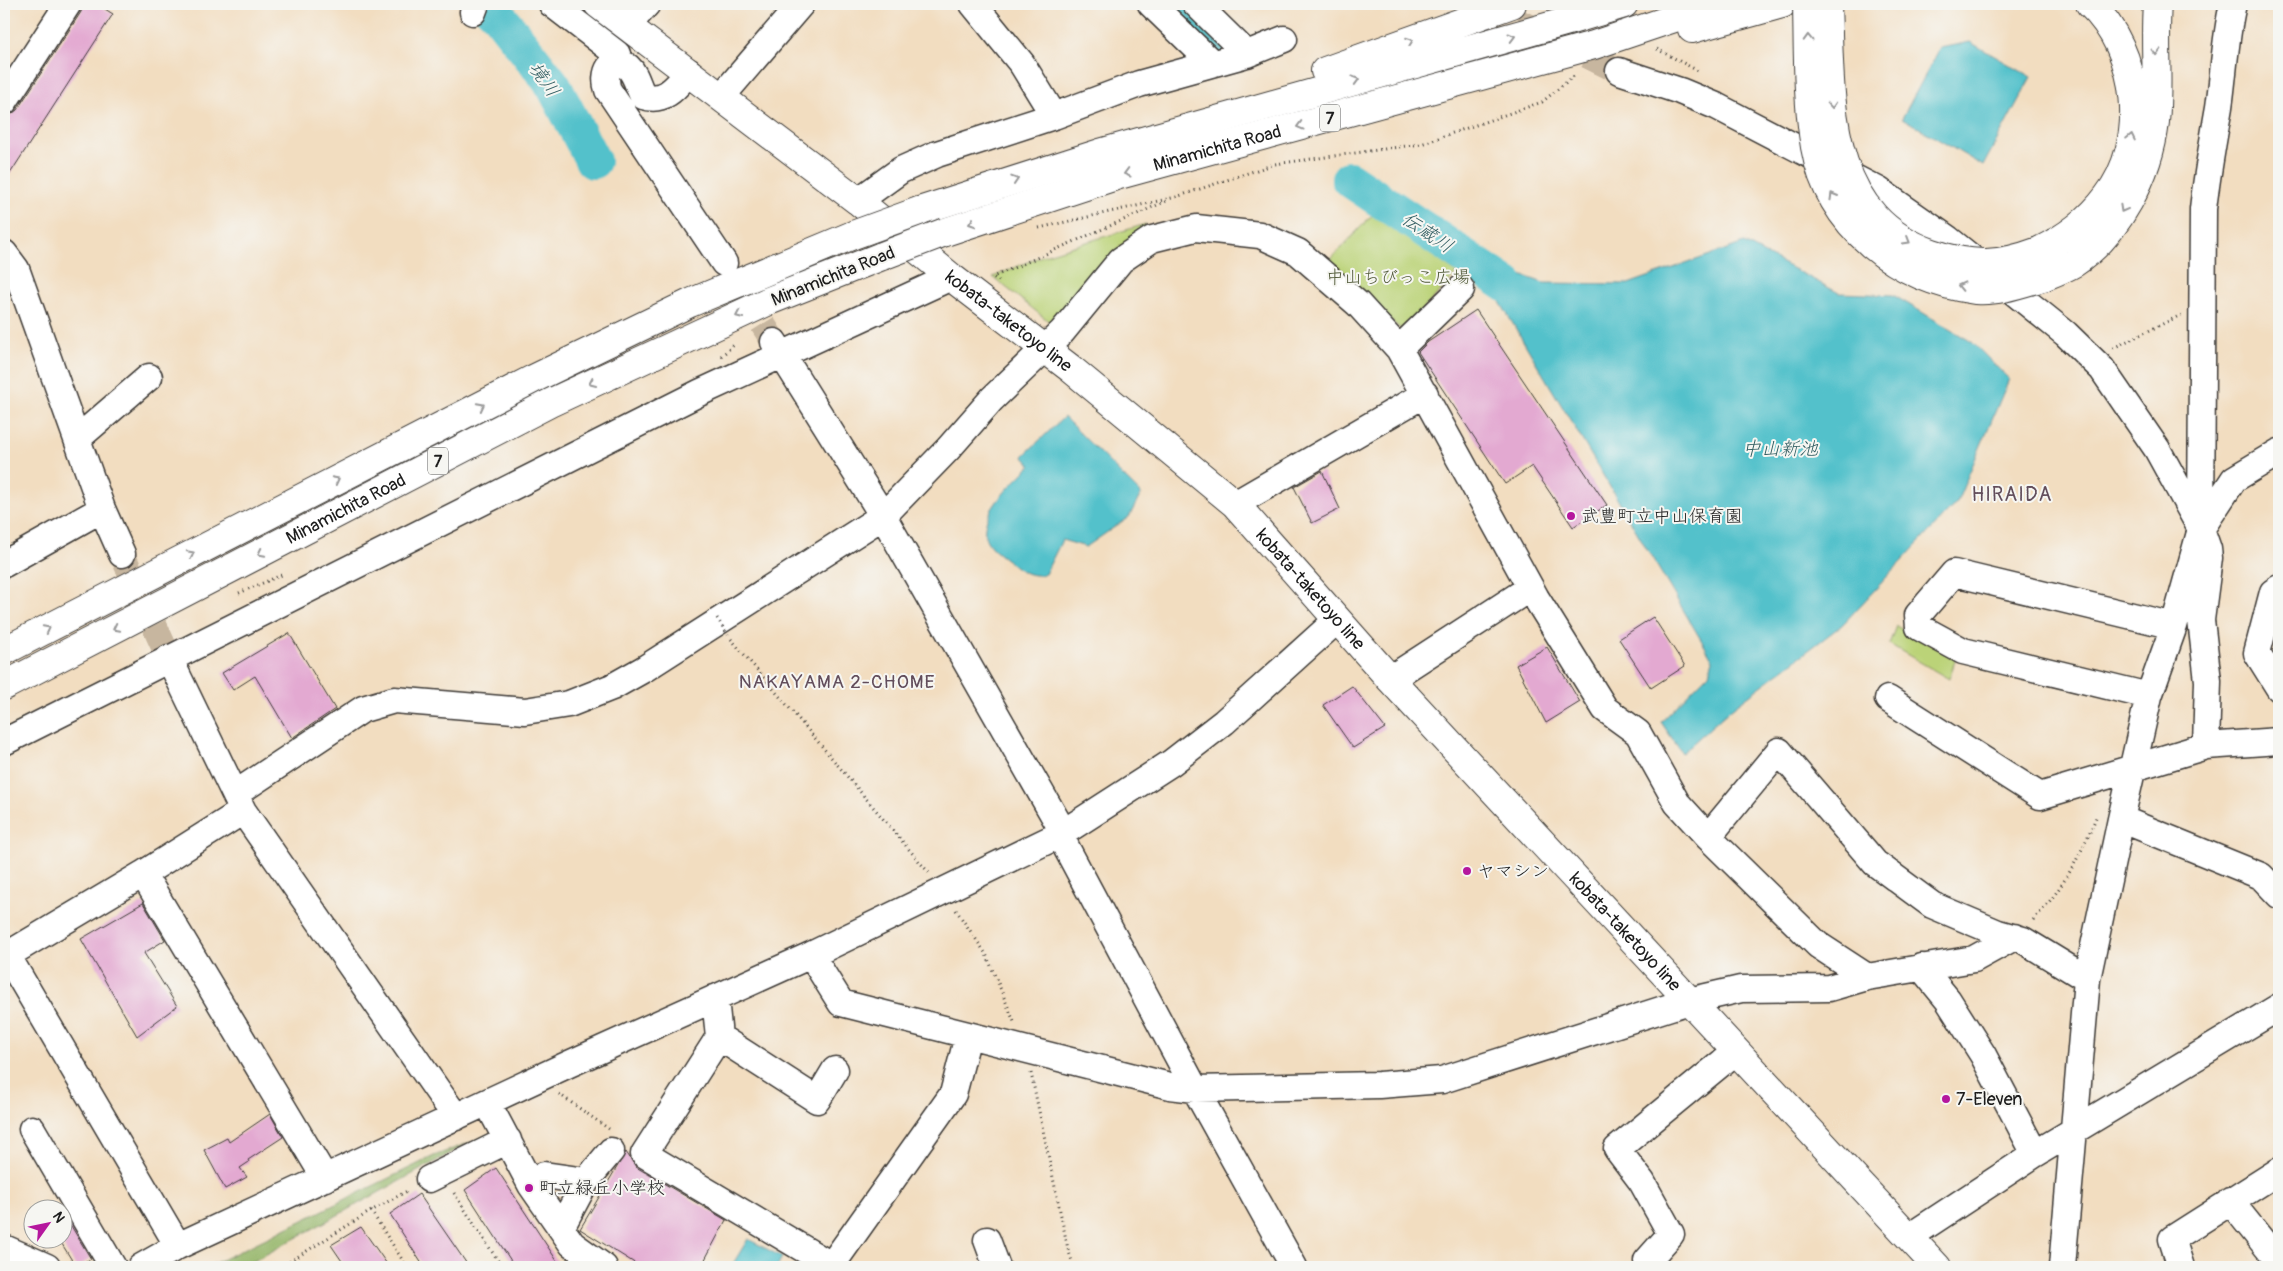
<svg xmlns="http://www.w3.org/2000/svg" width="2283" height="1271" font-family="Pangolin,'Klee One',sans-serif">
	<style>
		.green { fill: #bbd378; stroke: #6c784a }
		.forest { fill: #94b568; stroke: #586842 }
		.water { fill: #53c1cb; stroke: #386e74 }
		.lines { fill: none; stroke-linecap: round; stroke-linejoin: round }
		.river { stroke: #53c1cb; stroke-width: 36 }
		.building { fill: #e3a9d1 }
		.minor-tunnel { stroke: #c7b69f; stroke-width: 26; stroke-dasharray: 26 13; stroke-linecap: butt }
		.minor-casing { stroke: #3c3935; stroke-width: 29 }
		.major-casing { stroke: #3c3935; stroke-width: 30 }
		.highway-casing { stroke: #3c3935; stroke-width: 30 }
		.path { stroke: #3c3935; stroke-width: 3; stroke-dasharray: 1 4; stroke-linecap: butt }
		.minor { stroke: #fff; stroke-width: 26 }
		.major { stroke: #fff; stroke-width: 28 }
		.highway { stroke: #fff; stroke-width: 28 }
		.highway-bridge-casing { stroke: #3c3935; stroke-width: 30; stroke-linecap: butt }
		.path-bridge { stroke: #3c3935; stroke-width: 3; stroke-dasharray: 1 4; stroke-linecap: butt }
		.highway-bridge { stroke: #fff; stroke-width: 28 }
		.oneway { stroke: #999 }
		.poi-dot { fill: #b5179e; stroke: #f6f6f2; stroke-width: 2 }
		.labels { text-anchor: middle; stroke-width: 4; stroke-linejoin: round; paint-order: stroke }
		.shield { fill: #f6f6f2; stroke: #5d5d5c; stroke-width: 1 }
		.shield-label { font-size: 16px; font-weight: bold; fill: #1c1c1c }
		.street-label { font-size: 18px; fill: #1c1c1c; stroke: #f6f6f2 }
		.park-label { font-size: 18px; fill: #545c3c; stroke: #f6f6f2 }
		.poi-label { font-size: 18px; fill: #1c1c1c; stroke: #f6f6f2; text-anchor: start }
		.water-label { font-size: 19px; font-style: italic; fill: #325e62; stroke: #f6f6f2 }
		.neighbourhood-label { font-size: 19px; letter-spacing: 1px; fill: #624d5b; stroke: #f6f6f2 }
		.quarter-label { font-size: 20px; letter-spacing: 1px; fill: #624d5b; stroke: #f6f6f2 }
	</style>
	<rect width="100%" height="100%" fill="#f6f6f2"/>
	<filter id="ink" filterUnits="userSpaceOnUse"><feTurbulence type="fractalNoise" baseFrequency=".02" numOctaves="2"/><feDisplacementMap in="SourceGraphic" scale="10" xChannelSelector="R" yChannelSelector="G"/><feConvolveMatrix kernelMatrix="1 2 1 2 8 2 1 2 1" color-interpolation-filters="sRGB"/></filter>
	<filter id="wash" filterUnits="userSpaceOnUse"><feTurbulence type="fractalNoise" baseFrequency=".0096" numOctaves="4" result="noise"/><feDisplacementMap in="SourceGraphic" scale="20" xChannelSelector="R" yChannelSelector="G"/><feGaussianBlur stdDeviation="1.12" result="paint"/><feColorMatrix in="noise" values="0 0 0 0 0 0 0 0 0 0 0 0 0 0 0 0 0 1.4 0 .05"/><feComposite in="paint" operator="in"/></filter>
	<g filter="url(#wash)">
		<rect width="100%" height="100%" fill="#f2ddc0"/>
		<path class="green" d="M1374 213 1457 273 1403 331 1326 264Z
			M1146 224 1121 260 1062 332 993 277 1044 255Z
			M1896 626 1956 658 1949 679 1889 644Z"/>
		<path class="forest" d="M471 1142 243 1267H207L434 1156Z"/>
		<path class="water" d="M1970 42 2031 77 1983 166 1902 118 1940 48Z
			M1744 243 1839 293 1893 295 1972 342 2009 379 1957 502 1842 625 1731 709 1682 753 1661 722 1709 673 1713 660 1500 302 1512 272 1544 283 1628 284Z
			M1064 417 1141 494 1129 517 1086 547 1062 540 1045 574C1029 578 1019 570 1007 560 999 554 986 545 985 535 981 510 1015 482 1031 465L1023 456Z
			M748 1239 782 1257 777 1267H731Z"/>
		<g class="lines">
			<path class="river" d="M487 4 499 16 553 85 593 161
				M1178 4 1222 46
				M1349 179 1507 285"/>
		</g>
		<g id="blocks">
			<path class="building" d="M83 4H97L113 14 4 183V124L9 116 17 110 81 12Z
				M1476 310 1607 505 1573 527 1532 466 1505 484 1418 352 1428 342Z
				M1322 471 1340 509 1312 523 1294 487Z
				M1653 617 1685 666 1651 688 1619 639Z
				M289 633 335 709 292 738 255 676 233 690 222 673Z
				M1547 647 1580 702 1546 723 1516 665Z
				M1352 686 1385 728 1353 748 1323 705Z
				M143 903 165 940 144 953 177 1006 137 1036 81 939Z
				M270 1114 283 1137 248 1160 249 1162 240 1168 247 1177 225 1189 204 1150 227 1138 229 1142Z
				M626 1152 636 1167 726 1220 701 1267H641L580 1229Z
				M496 1168 561 1267H515L465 1190Z
				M419 1194 469 1267H424L390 1214Z
				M62 1211 91 1259 76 1267 62 1244Z
				M361 1227 389 1267H346L331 1245Z"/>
		</g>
	</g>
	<g filter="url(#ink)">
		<use href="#blocks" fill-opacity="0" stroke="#3c3935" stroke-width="1"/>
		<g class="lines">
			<path class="minor-tunnel" d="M1482 4 1619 71
				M742 291 774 342
				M122 554 169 658"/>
			<defs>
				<path id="minor" d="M552 4 617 54 619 63
					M973 4 1022 64 1054 116
					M1151 4 1212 63
					M1196 4 1247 54
					M473 12 476 4
					M627 26 647 4
					M1619 71 1680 91 1716 106 1878 190 1948 239 2066 334 2102 369 2157 449 2201 529 2208 549 2209 558 2201 620 2208 681 2206 746
					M689 72C676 87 665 103 643 96 638 87 636 74 628 67 611 54 602 74 608 90L724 263
					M722 96 801 4
					M4 102 68 4
					M858 201 901 170 937 154 1054 116 1139 84 1247 54 1284 39
					M4 253 16 269 102 509 122 554
					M774 342 883 516 1057 821 1066 847 1195 1089 1294 1267
					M1399 349 1461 289
					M77 439 149 377
					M1235 504 1425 394
					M2201 529 2234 479 2279 452
					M4 564 102 509
					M2279 588 2273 592 2257 653 2279 688
					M169 658 243 811 456 1117
					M1390 679 1530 588
					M2149 696 1963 651 1919 627 1918 615 1954 573 2174 626
					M1888 699 2040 796 2206 746 2279 741
					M4 742 699 393 951 277
					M235 794 363 709 394 700 525 711 569 704 612 687 644 669 883 516 948 449 992 399 1062 332 1121 260 1152 239 1196 228 1260 235 1298 252 1358 304 1399 349 1536 598 1605 709 1638 733 1677 803 1708 837 1818 945 1867 977
					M2121 819 2261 876 2279 895
					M1708 837 1779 751 1875 863 1932 905 1998 933 2023 940 2087 979
					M143 874 325 1178
					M7 955 178 1246
					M811 955 841 1003 1170 1086 1195 1089 1379 1085 1442 1080 1689 1001 1741 989 1829 988 1867 977 1974 959 2014 937
					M4 957 143 874 243 811
					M1921 967 1948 1000 1983 1055 2035 1154
					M715 998 719 1037 644 1154 834 1267
					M719 1037 817 1100 835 1070
					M487 1102 531 1185 572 1244 604 1267
					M32 1129 113 1267
					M429 1179 508 1140
					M586 1181 611 1151
					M531 1185 544 1175 586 1181 561 1228
					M2230 1201 2279 1262
					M1909 1237 2035 1154 2279 1007
					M987 1240 997 1267
					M4 1248 47 1267
					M1647 1261 1671 1234 1642 1182 1617 1149 1735 1052
					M831 1266 953 1094 968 1036
					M141 1267 178 1246 569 1064 811 955 1061 834 1171 763 1224 722 1337 620
					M2062 1267 2087 979 2121 819 2149 696 2174 626 2201 529 2203 209C2207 174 2213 141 2219 107 2224 72 2225 38 2233 4
					M2181 1267 2172 1239 2279 1171"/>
				<g id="major">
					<path id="s1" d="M598 4 858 201 951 277 1070 368 1235 504 1390 679 1937 1267"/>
				</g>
				<g id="highway">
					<path d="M1692 29 1782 4"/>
					<path d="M1325 71 1512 4"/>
					<path d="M919 211 1100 153 1568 21 1624 4"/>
					<path id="s2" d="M945 232 1119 175 1594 45 1716 4"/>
					<path d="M2039 251C2066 238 2089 221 2107 197 2150 142 2140 51 2090 4"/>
					<path d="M2043 277C2053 273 2064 269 2074 263 2118 234 2149 174 2155 122 2159 82 2154 43 2157 4"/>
					<path d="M4 651 533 379 690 303 853 235"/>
					<path id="s3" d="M4 686 550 403 771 300 882 256"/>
				</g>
			</defs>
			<use href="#minor" class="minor-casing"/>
			<use href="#major" class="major-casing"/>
			<use href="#highway" class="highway-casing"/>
			<path class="path" d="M1657 49 1700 72
				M1039 228 1176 197 1275 164 1421 144 1542 102 1574 76
				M999 281 993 277 1169 200
				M2113 348 2181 315
				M721 356 735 344
				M239 593 284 574
				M731 639 929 873
				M956 910 986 954 1015 1024
				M2033 920C2062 891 2082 853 2097 815
				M1031 1073 1068 1249 1074 1267
				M559 1094 609 1129
				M454 1193 502 1267
				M371 1211 407 1267
				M281 1267 371 1211 409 1190"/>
			<use href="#minor" class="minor"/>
			<use href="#major" class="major"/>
			<use href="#highway" class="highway"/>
			<defs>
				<path id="highway-bridge" d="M1807 4C1808 51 1807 100 1815 147 1829 227 1899 280 1976 290 1998 292 2022 283 2043 277
					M1827 4C1831 98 1823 215 1932 253 1973 267 1999 266 2039 251
					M853 235 919 211
					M882 256 945 232"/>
			</defs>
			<use href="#highway-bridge" class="highway-bridge-casing"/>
			<path class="path-bridge" d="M717 618 728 635"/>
			<use href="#highway-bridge" class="highway-bridge"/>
		</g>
		<defs><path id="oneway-chevron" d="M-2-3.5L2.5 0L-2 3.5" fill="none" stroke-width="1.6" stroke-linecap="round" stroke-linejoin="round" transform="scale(1.25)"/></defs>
		<g class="oneway">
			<use href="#oneway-chevron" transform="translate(1512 37) rotate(-15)"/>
			<use href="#oneway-chevron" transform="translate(1808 38) rotate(-92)"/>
			<use href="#oneway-chevron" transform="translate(1410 41) rotate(-20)"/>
			<use href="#oneway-chevron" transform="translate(2156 52) rotate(89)"/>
			<use href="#oneway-chevron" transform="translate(1356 80) rotate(-16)"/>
			<use href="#oneway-chevron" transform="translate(1832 105) rotate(86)"/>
			<use href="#oneway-chevron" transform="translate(1300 126) rotate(165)"/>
			<use href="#oneway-chevron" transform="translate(2131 137) rotate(-78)"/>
			<use href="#oneway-chevron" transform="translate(1127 173) rotate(165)"/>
			<use href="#oneway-chevron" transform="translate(1015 180) rotate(-18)"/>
			<use href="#oneway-chevron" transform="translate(1833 196) rotate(-120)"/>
			<use href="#oneway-chevron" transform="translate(2123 209) rotate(119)"/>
			<use href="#oneway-chevron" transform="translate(972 223) rotate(162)"/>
			<use href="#oneway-chevron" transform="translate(1907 241) rotate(31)"/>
			<use href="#oneway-chevron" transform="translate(1961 286) rotate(-167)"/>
			<use href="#oneway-chevron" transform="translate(739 315) rotate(155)"/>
			<use href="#oneway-chevron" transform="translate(592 383) rotate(155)"/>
			<use href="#oneway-chevron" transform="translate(481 406) rotate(-27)"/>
			<use href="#oneway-chevron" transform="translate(336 480) rotate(-27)"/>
			<use href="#oneway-chevron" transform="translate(261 553) rotate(153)"/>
			<use href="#oneway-chevron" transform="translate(191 554) rotate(-27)"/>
			<use href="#oneway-chevron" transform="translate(116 628) rotate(153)"/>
			<use href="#oneway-chevron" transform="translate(47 629) rotate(-27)"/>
		</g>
	</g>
	<g class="poi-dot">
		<circle cx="1571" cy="516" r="5"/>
		<circle cx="1467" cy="871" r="5"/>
		<circle cx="1946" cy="1099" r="5"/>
		<circle cx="529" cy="1188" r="5"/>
	</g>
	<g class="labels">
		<g class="shield">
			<rect x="1320" y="104.5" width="20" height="27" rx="4"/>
			<rect x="428" y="447.5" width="20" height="27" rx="4"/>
		</g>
		<g class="shield-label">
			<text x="1330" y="124">7</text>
			<text x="438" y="467">7</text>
		</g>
		<g class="street-label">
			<text dy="6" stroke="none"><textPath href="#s2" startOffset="285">Minamichita Road</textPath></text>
			<text transform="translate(833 276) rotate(-22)" y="6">Minamichita Road</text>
			<text dy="6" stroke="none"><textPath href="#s1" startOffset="519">kobata-taketoyo line</textPath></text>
			<text dy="6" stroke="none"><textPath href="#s3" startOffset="385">Minamichita Road</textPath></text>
			<text dy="6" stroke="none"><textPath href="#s1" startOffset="924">kobata-taketoyo line</textPath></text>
			<text dy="6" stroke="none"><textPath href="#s1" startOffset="1389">kobata-taketoyo line</textPath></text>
		</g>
		<g class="park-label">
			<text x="1398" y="283">中山ちびっこ広場</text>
		</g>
		<g class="poi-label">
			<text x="1581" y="522">武豊町立中山保育園</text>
			<text x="1477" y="877">ヤマシン</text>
			<text x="1956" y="1105">7-Eleven</text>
			<text x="539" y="1194">町立緑丘小学校</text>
		</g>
		<g class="water-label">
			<text transform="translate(545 79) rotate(55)" y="7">境川</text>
			<text transform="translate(1428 232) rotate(34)" y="7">伝蔵川</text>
			<text x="1780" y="455">中山新池</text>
		</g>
		<g class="neighbourhood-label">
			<text x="837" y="688">NAKAYAMA 2-CHOME</text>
		</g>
		<g class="quarter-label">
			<text x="2012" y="501">HIRAIDA</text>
		</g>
	</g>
	<rect width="2283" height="1271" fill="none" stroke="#f6f6f2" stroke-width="20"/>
	<g transform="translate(48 1224) rotate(57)"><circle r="24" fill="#f6f6f2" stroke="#9f9f9c"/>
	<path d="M0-4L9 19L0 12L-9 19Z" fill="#b5179e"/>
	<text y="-8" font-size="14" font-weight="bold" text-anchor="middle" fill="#1c1c1c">N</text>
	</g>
</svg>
